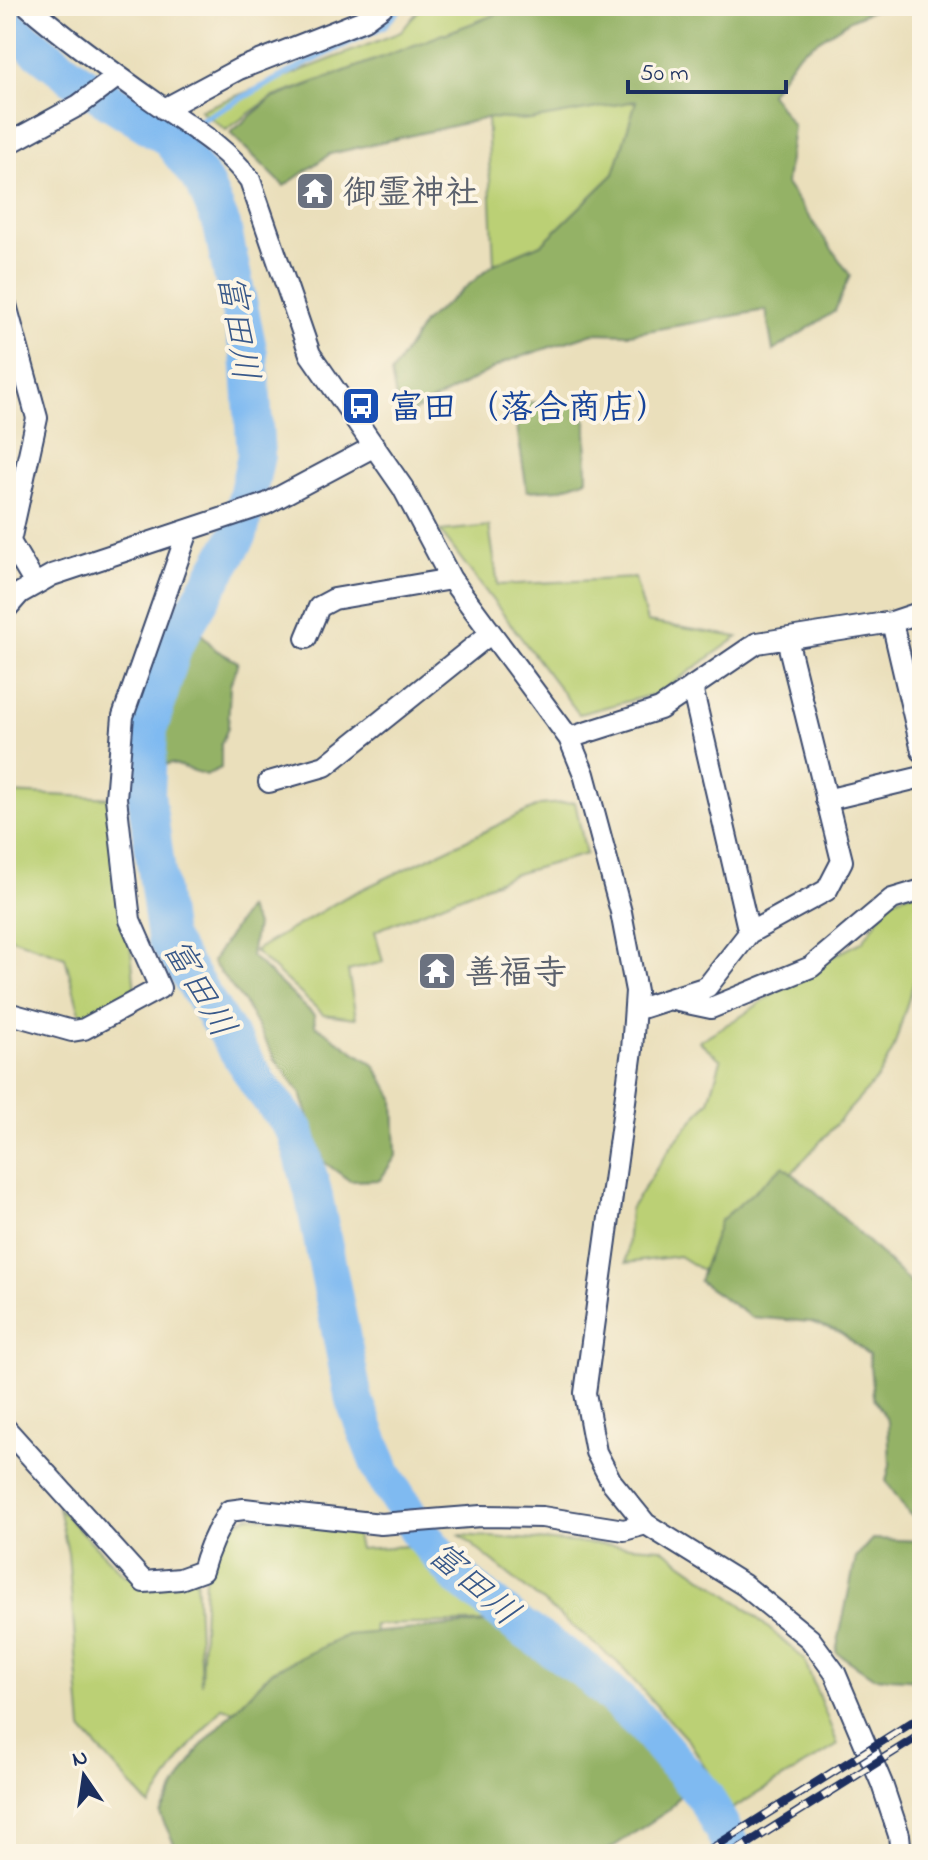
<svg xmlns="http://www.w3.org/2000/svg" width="928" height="1860" font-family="'Indie Flower','Klee One',sans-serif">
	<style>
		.green { fill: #bbd074; stroke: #6b8069; stroke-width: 2 }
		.forest { fill: #94b266; stroke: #587062; stroke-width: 2 }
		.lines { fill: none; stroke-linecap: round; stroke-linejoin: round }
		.stream { stroke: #7fbaf1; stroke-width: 6 }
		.river { stroke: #7fbaf1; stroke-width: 38 }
		.minor-casing { stroke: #3a496c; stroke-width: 24 }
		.minor { stroke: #fff; stroke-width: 20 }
		.rail-casing { stroke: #1b2f5e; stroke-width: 9 }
		.rail { stroke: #fcf5e5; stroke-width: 6; stroke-dasharray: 18; stroke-linecap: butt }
		.labels { text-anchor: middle; stroke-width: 8; stroke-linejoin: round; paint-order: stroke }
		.worship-label { font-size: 34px; font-weight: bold; fill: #5b616d; stroke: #fcf5e5; text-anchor: start }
		.transit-label { font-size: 34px; font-weight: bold; fill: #164399; stroke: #fcf5e5; text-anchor: start }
		.water-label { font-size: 36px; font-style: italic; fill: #39598a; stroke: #fcf5e5 }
	</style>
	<rect width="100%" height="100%" fill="#fcf5e5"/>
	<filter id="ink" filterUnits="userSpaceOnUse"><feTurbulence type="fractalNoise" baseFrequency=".0125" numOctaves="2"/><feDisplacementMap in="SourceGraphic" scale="16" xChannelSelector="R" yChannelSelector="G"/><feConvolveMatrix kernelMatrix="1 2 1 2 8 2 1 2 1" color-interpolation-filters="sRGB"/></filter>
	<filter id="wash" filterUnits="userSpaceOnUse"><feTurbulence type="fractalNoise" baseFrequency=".006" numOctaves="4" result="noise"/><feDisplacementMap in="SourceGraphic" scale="32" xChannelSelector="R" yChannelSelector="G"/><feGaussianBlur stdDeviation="1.8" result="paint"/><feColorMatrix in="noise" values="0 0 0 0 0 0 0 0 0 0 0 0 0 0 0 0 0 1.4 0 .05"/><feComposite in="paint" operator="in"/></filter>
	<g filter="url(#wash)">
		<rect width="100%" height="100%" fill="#eadfbb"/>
		<path class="green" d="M422 6H524L271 98 226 130 200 110 401 32Z
			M637 100 614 174 543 243 494 264 487 118Z
			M489 526 498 585 635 578 647 622 738 637 659 693 579 714 440 531Z
			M6 793 116 798 135 991 82 1021 65 957 6 936Z
			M575 802 586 854 515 874 375 931 383 962 348 971 356 1018 323 1014 254 951 346 897 540 805Z
			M922 890V955L893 1050 877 1079 703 1271 679 1256 626 1263 630 1209 672 1145 709 1101 721 1060 699 1041 743 1015 811 967 862 942 892 899Z
			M58 1508 124 1575 170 1581 196 1575 201 1684 205 1578 215 1533 249 1516 354 1527 359 1549 409 1546 497 1622 374 1625 376 1638 272 1671 234 1711 222 1707 181 1758 150 1806 82 1730 68 1553Z
			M460 1535 661 1548 742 1605 804 1659 838 1745 730 1810 692 1745 617 1662Z"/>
		<path class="forest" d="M518 6H883L852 19 799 53 770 93 793 126 786 184 850 275 835 311 773 351 766 310 630 334 593 333 505 362 400 419 391 374 424 322 494 264 543 243 614 174 636 101 531 120 487 118 330 154 284 186 230 133 271 99Z
			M513 402 575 404 586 421 587 479 560 489 527 491Z
			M197 629 216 650 238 662 230 685 228 728 221 744V768L206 775 171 763 159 767 162 721 183 639Z
			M247 908 256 925 251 956 314 1015 315 1025 374 1065 394 1098 396 1156 380 1180 350 1181 324 1162 301 1094 274 1057 245 1004 212 962Z
			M783 1166 816 1192 922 1294V1519L909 1514 886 1481 890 1465 888 1422 873 1396 869 1355 840 1332 811 1322 751 1317 699 1281 720 1221Z
			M872 1539 922 1541 921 1680 873 1677 836 1652 856 1557Z
			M497 1622 542 1641 596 1693 644 1725 686 1787 669 1810 602 1854H179L160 1814 199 1748 272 1671 347 1635Z"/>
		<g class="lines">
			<path class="stream" d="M194 124 301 66 384 26 402 6
				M169 138 185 129"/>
			<path class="river" d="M6 25 77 80 169 138 204 183 222 226 249 354 256 455 239 534 174 645 149 728 146 794 166 938 261 1087 296 1131 313 1192 354 1400 383 1474 419 1532 457 1576 518 1625 587 1672 644 1725 705 1797 736 1854"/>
		</g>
	</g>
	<g filter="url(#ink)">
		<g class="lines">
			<defs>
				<path id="minor" d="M28 6C69 41 112 72 156 103 190 127 224 145 250 180L310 354 403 488 451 579 569 738 584 774 621 912 636 991 632 1050 585 1393 596 1452 611 1481 646 1524 744 1585 810 1639 835 1673 882 1784 899 1835 901 1854
					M164 109 239 69 364 20 383 6
					M6 145 79 105 118 76
					M6 305 37 418 10 541
					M6 535 35 584
					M6 609 20 593 52 575 266 504 375 446
					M892 622 922 751
					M306 638 319 607 334 599 451 579
					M692 687 749 933
					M569 738 660 709 757 643 892 622 922 612
					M269 782 325 766 491 633
					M826 800 922 777
					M673 1000 711 1008 811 967 892 899 922 890
					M635 1010 707 987 749 933 827 890 842 861 787 639
					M6 1024 11 1014 72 1031 84 1029 160 988 130 920 116 798 123 716 188 531
					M6 1429 144 1582 180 1579 202 1571C208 1548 216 1531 229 1511L244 1509 381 1524 481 1516 542 1517 624 1530 646 1524"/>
			</defs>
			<use href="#minor" class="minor-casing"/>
			<use href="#minor" class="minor"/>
			<defs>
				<path id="rail" d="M703 1854 922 1716
					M731 1854 922 1734"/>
			</defs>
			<use href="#rail" class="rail-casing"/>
			<use href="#rail" class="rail"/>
		</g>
	</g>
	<defs>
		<symbol id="temple-square" viewBox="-11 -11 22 22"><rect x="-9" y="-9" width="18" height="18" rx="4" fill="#6b7280" stroke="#fcf5e5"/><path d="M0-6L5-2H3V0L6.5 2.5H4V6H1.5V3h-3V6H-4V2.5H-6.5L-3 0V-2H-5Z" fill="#fff"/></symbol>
		<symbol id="bus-square" viewBox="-11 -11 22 22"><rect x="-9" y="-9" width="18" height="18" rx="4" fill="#1a4fb4" stroke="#fcf5e5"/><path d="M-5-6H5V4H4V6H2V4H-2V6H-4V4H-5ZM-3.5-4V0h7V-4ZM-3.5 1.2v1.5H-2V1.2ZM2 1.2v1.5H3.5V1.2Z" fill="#fff"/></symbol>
	</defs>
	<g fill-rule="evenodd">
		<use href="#temple-square" x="293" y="169" width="44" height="44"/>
		<use href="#bus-square" x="339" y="384" width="44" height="44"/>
		<use href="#temple-square" x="415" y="949" width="44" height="44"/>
	</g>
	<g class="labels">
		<g class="worship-label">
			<text x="343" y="203">御霊神社</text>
			<text x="465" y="983">善福寺</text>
		</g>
		<g class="transit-label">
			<text x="389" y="418">富田 （落合商店）</text>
		</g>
		<g class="water-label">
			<text transform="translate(240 327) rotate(81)" y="13">富田川</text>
			<text transform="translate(201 987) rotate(60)" y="13">富田川</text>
			<text transform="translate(475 1582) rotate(41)" y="13">富田川</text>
		</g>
	</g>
	<rect width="928" height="1860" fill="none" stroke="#fcf5e5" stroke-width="32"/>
	<g transform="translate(84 1776) rotate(347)" stroke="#fcf5e5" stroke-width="6" paint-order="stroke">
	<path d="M0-6L14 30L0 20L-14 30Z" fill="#1b2f5e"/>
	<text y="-12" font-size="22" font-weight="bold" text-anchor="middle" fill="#1b2f5e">N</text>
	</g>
	<path d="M628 80v12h158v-12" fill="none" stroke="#1b2f5e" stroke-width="4"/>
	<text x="640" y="80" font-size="24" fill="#1b2f5e" stroke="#fcf5e5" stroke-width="6" paint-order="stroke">50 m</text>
</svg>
